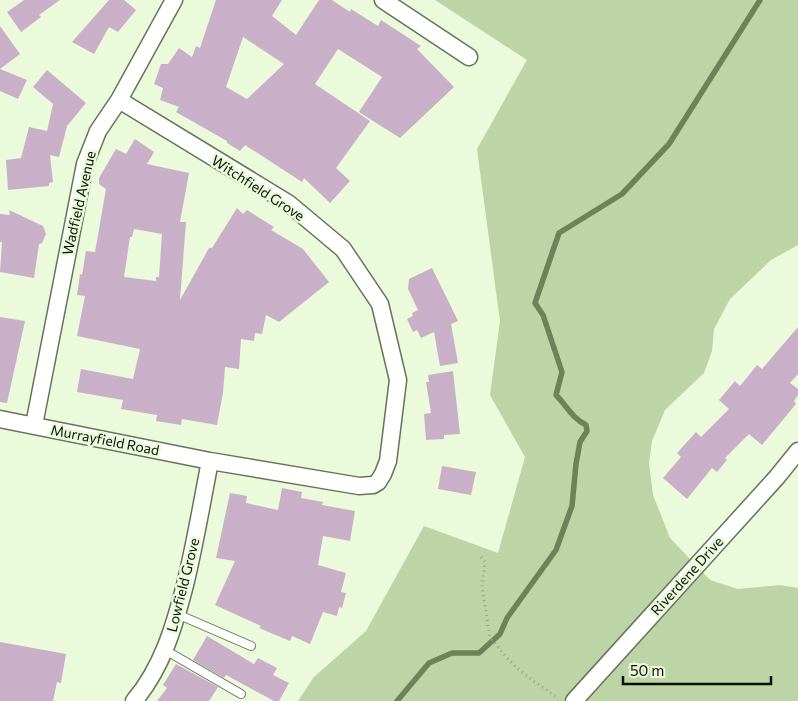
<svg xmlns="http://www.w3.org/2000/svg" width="798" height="701" font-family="Commissioner,sans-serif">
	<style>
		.green { fill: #bdd4a6 }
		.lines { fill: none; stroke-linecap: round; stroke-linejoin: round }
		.stream { stroke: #6e815b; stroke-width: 5.5 }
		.building { fill: #c9b0c8; fill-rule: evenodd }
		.lane-casing { stroke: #677459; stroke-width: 10 }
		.street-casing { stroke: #677459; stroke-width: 19 }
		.path { stroke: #95a18a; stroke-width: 3; stroke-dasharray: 1 4; stroke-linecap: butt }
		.lane { stroke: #fff; stroke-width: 8 }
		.street { stroke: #fff; stroke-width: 16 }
		.labels { text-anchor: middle; stroke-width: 5; stroke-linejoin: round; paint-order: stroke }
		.street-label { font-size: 14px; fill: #0a0f06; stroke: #eafadb }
	</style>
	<rect width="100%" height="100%" fill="#eafadb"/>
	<path class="green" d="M435 0H798V245L771 260 730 299 714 329 712 351 704 373 665 410 652 441 649 463 653 495 670 538 710 580 738 589 780 585 798 588V701H298L314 677 366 631 424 526 498 553 525 457 490 395 500 321 477 149 527 60Z"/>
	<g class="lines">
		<path class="stream" d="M397 701 429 663 452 653H479L500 634 507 618 556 550 572 506 576 464 580 442 587 431 586 425C572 418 567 406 556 395L562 372 543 315 535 303 559 233 622 194 669 144 760 0"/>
	</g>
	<path class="building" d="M24 0H60L39 15 41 17 21 32 7 12Z
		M109 0H124L136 10 118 32 109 27 94 54 72 42Z
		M216 0H282L272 16 296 35 319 0H332L350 12 351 9 378 26 381 20 421 46 417 49 454 87 400 138 359 112 382 77 338 49 315 84 370 121 336 168 350 181 330 203 304 178 302 182 245 145 240 151 227 143V141L176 112 179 107 160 100 163 88 154 84 161 64H168L179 48 192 57 196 46 200 48ZM243 37 284 64 247 99 226 87Z
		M0 26 20 54 0 69Z
		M0 69 27 80 18 99 0 91Z
		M47 70 86 103 67 126 59 157 50 155 53 182 49 183V186L8 190 6 160 21 158 29 127 47 131 53 104 33 87Z
		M135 139 154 152 147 164 189 173 180 222H186L180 300 209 248H212L237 208 243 214 247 210 274 227 271 230 303 249 329 282 279 322 266 315 262 334 255 333 254 341 241 339 239 369 225 367 223 393 217 425 182 419 181 425 156 421 157 415 121 409 123 400 77 392 81 369 133 379 140 349 77 336 85 296 77 295 80 274 82 275 86 251 95 252 106 189 99 184V178L116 149 126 154ZM134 229 162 234 159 277H156V281L124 277 130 237H132Z
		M9 210 43 226 46 234 42 243 39 244 34 278 0 272 2 242H0V214L10 215Z
		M432 268 458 321 451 324 458 363 440 366 434 332 421 338 417 330 413 332 407 319 413 316 412 313 418 310 408 289 409 279Z
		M0 317 25 321 7 403 0 402Z
		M798 327V374L790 383 798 389V395L794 401 796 404 762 445 749 434 725 458 727 460 717 472 712 468 687 499 663 478 681 457 677 453 696 432 701 437 729 409 719 400 735 381 740 386 757 365 762 369Z
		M453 371 460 434 444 435V439L426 440 424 414 431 413 426 382H429L428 375Z
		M442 466 476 472 471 495 438 489Z
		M282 488 302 492 301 498 323 502 322 505 355 511 350 541 323 536 318 565 346 573 341 592 346 593 342 608 339 607 337 616 323 612 310 644 292 636 290 641 259 628 261 626 215 605 235 561 216 558 230 493 247 496 246 503 278 510Z
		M207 636 254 664 258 658 277 668 273 675 289 683 279 701H274L226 675 224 678 193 660Z
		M0 642 66 654 61 683 57 682 53 701H0Z
		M176 664 218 687 209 701H157L167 688 163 685Z"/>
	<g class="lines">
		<defs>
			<path id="lane" d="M177 614 251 646
				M165 650 241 694"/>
			<path id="street" d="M383 0 469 57
				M0 419 210 461 359 486 373 485 378 482 383 474 388 461 398 380 380 304 343 249 288 203 119 100
				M34 425 85 164 98 131 119 100 174 0
				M134 701C162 668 174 627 185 585 195 544 202 502 210 461
				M574 701 777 477 798 451"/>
		</defs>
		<use href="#lane" class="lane-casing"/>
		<use href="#street" class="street-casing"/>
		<path class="path" d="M481 557 485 562 482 587 490 638C497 644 501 652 508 659 522 674 541 686 558 698"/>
		<use href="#lane" class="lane"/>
		<use href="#street" class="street"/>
	</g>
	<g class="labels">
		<g class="street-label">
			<text transform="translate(258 188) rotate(33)" y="5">Witchfield Grove</text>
			<text transform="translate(79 203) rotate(-77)" y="5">Wadfield Avenue</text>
			<text transform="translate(105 440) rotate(11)" y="5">Murrayfield Road</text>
			<text transform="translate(687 576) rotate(-48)" y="5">Riverdene Drive</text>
			<text transform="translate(183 585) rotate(-76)" y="5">Lowfield Grove</text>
		</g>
	</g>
	<path d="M623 676v8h148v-8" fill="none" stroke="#0a0f06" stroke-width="2.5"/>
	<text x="630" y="676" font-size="15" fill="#0a0f06" stroke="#eafadb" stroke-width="4" paint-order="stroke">50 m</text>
</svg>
